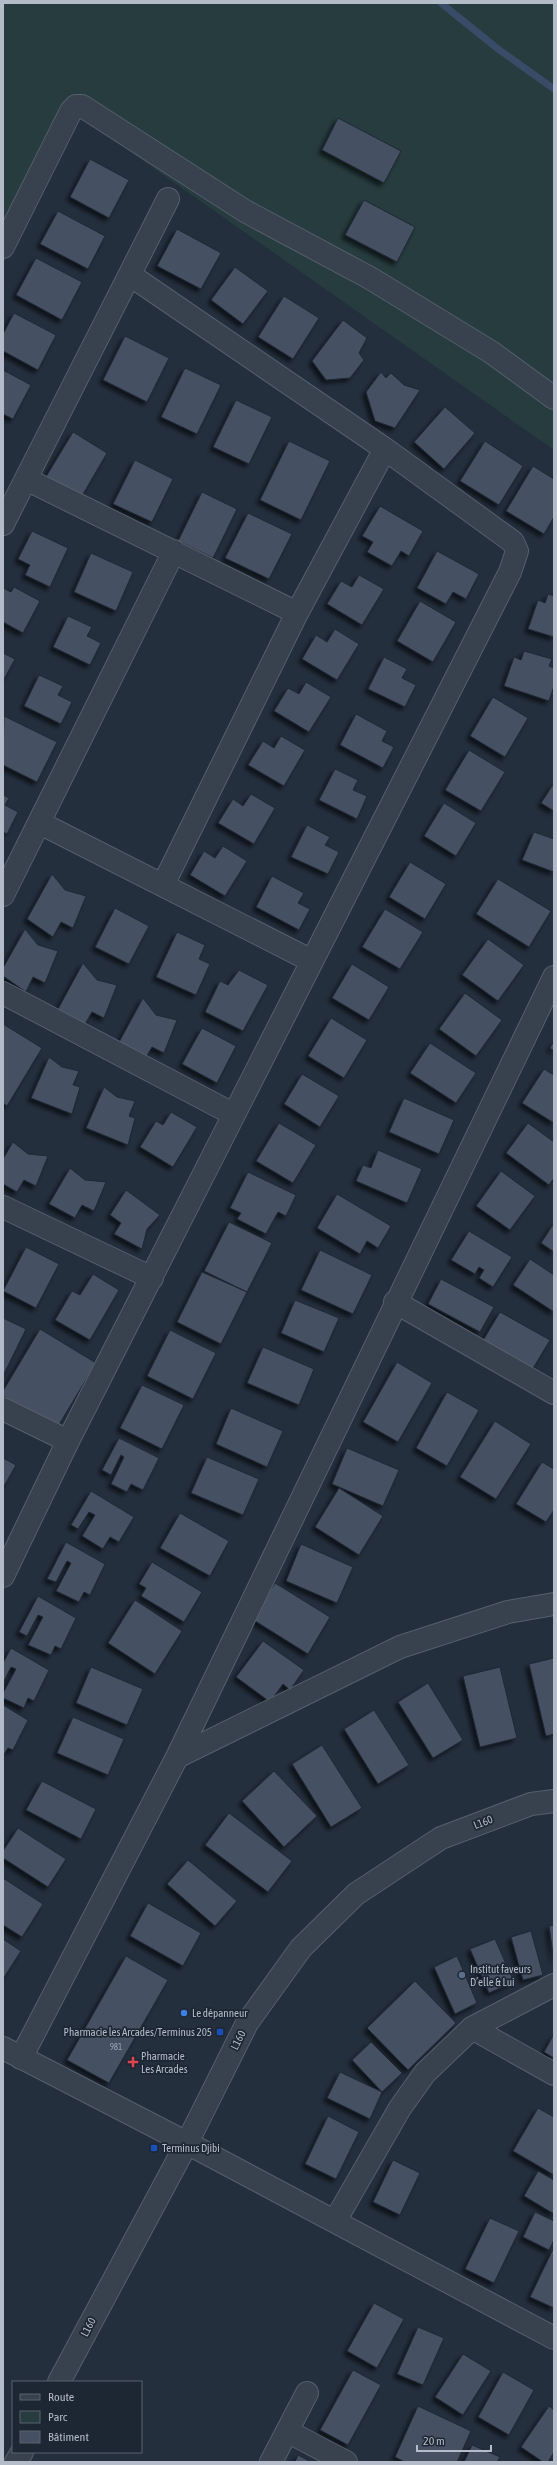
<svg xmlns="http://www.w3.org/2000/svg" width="557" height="2465" font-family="'Asap Condensed',sans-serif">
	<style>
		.green { fill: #263c3f }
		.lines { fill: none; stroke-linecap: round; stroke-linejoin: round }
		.stream { stroke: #394c67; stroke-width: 7 }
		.building { fill: #455162; stroke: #1f2835; filter: url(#shadow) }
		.minor-casing { stroke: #565f6c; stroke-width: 24 }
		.tertiary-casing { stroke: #565f6c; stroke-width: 24 }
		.minor { stroke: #38414e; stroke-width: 22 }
		.tertiary { stroke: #38414e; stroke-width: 22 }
		.service-dot { fill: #5c6f8a; stroke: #1d2633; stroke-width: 1.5 }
		.shop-dot { fill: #3f7fe0; stroke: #1d2633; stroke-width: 1.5 }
		.transit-dot { fill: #1a4fb4; stroke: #1d2633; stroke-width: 1.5 }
		.health-dot { fill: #e0444e; stroke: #1d2633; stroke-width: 1.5 }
		.labels { text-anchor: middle; stroke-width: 3.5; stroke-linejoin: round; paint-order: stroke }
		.number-label { font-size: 9px; fill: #98a1af }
		.street-label { font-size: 11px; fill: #b4bcc9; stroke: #1d2633 }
		.poi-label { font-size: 11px; fill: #b4bcc9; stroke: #1d2633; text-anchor: start }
	</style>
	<defs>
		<filter id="shadow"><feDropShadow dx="-3.5" dy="3.5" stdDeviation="2" flood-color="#0009"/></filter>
	</defs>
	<rect width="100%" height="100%" fill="#242f3e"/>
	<path class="green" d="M3 3H554V450L78 115 3 264Z"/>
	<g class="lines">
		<path class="stream" d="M441 3 498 49 554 89"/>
	</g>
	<path class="building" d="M338 118 401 151 384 183 322 150Z
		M90 159 129 180 109 218 70 197Z
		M364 200 415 227 397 262 345 235Z
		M58 211 105 236 88 269 40 244Z
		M177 229 221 253 201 289 157 266Z
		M36 258 82 282 62 320 16 295Z
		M235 267 268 291 243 324 211 300Z
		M284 296 319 318 293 359 258 337Z
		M14 313 56 335 38 370 3 351V334Z
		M343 320 367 338 359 353 364 360 350 378 326 380 312 361Z
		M125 336 169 358 147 402 103 380Z
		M185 368 221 385 197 434 161 417Z
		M3 370 31 385 13 419 3 414Z
		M381 372 386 378 391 373 404 385 420 390 395 428 375 421 366 392Z
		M236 400 272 417 249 464 213 447Z
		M445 407 475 433 444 469 414 442Z
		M73 432 107 453 79 501 44 480Z
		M289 441 330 461 301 520 260 500Z
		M485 441 523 466 499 505 460 481Z
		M135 460 173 479 152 522 113 504Z
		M533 466 554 479V517L544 534 506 511Z
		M202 492 237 509 213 558 178 541Z
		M380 506 423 531 409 556 401 551 392 566 367 552 373 542 362 536Z
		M248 513 292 534 269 579 225 558Z
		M32 531 68 548 50 587 25 575 30 565 18 559Z
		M437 551 479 574 466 599 453 592 446 604 417 588Z
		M91 553 133 572 116 611 74 592Z
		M359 575 384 589 362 625 327 604 341 581 352 587Z
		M14 587 40 601 23 633 3 622V588L11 592Z
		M548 594 554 596V637L528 629 538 600 545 603Z
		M420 601 456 622 433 662 397 641Z
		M68 616 92 627 87 636 101 643 90 665 53 647Z
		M335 629 359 644 337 680 302 659 316 635 327 642Z
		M524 651 552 659 549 666 554 668V686L549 701 504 686 514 657 521 660Z
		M3 653 15 659 3 681Z
		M384 657 407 669 402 678 416 685 405 707 368 689Z
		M39 675 63 686 58 695 72 702 61 724 24 706Z
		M306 682 331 697 309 732 274 711 288 688 299 694Z
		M493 697 528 718 505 757 470 736Z
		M356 714 387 731 382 741 394 747 383 768 340 745Z
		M4 716 57 742 37 782 3 765Z
		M281 736 305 750 284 786 248 765 263 741 274 748Z
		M469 750 505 772 481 811 445 790Z
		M335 769 358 780 353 790 367 796 357 819 319 800Z
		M554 783V811L541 803Z
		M251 794 275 808 254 844 218 823 233 799 243 806Z
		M3 795 9 798 5 805 18 812 7 834 3 832Z
		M444 803 476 823 456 856 424 836Z
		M307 825 330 837 325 845 339 852 328 874 291 857Z
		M534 832 554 839V872L522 860Z
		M223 846 247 861 225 896 190 875 204 851 215 858Z
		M410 862 446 884 425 919 389 897Z
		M52 874 65 890 86 896 73 928 61 922 53 937 27 919Z
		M272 876 304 893 298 903 310 909 299 930 256 907Z
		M498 879 551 911 529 947 476 914Z
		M115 908 149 926 129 964 95 947Z
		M385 909 423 932 400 969 362 947Z
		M25 929 38 945 58 951 45 983 33 977 26 992 3 976V968Z
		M177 932 205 945 199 959 210 964 196 995 156 977Z
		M488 939 524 965 498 1001 462 975Z
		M83 963 97 980 117 985 104 1018 92 1012 84 1026 58 1009Z
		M352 964 389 987 369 1020 332 998Z
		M239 970 268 985 243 1031 205 1012 220 981 228 985Z
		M465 993 502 1020 476 1056 439 1029Z
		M143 998 156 1015 177 1020 164 1053 152 1047 144 1061 118 1044Z
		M331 1018 367 1040 344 1078 308 1056Z
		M3 1024 42 1048 7 1106 3 1103Z
		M202 1028 236 1046 217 1083 182 1064Z
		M554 1041V1051L550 1048Z
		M430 1043 476 1073 456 1103 410 1073Z
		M49 1057 62 1067 79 1071 73 1085 80 1087 72 1114 31 1098Z
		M544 1069 554 1075V1123L522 1103Z
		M302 1074 339 1096 320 1127 284 1104Z
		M104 1087 117 1097 135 1101 129 1116 135 1118 128 1145 86 1128Z
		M404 1098 454 1120 439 1154 389 1132Z
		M171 1112 197 1127 173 1167 140 1147 156 1121 163 1125Z
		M279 1123 316 1145 293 1183 256 1161Z
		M528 1123 554 1142V1178L549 1185 506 1153Z
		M13 1142 28 1154 48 1156 36 1186 24 1180 17 1192 3 1184V1159Z
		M378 1150 422 1169 407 1203 356 1181 363 1165 371 1168Z
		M70 1168 85 1180 106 1182 94 1211 82 1205 75 1218 49 1204Z
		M501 1171 535 1196 510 1230 476 1206Z
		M248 1172 296 1195 286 1216 278 1212 266 1234 237 1219 241 1213 230 1208Z
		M126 1190 160 1215 147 1229 142 1249 114 1234 121 1223 110 1215Z
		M337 1194 391 1226 378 1248 367 1241 360 1254 317 1228Z
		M229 1222 272 1243 247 1292 204 1271Z
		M554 1223V1252L541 1243Z
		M469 1231 512 1257 493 1287 479 1278 484 1270 479 1267 475 1274 451 1260Z
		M26 1247 59 1264 36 1308 3 1291Z
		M320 1250 372 1275 353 1314 301 1290Z
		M530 1259 554 1275V1312L513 1285Z
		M202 1272 247 1292 221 1344 177 1322Z
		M93 1274 119 1290 90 1340 55 1320 72 1291 80 1295Z
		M441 1279 494 1307 480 1332 428 1304Z
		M295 1300 339 1318 324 1352 281 1333Z
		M500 1312 550 1340 532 1370 482 1342Z
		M3 1318 26 1329 3 1376Z
		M40 1329 96 1363 57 1428 3 1396V1391Z
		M170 1330 216 1353 193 1399 147 1376Z
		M263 1347 314 1369 299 1405 247 1383Z
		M397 1362 432 1383 398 1442 363 1422Z
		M142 1385 184 1405 162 1449 120 1428Z
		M447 1392 479 1410 447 1466 416 1448Z
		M231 1408 283 1431 267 1467 216 1444Z
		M495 1421 531 1444 496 1499 460 1477Z
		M119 1438 159 1458 143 1490 131 1484 127 1492 111 1484 124 1457 121 1455 111 1475 102 1470Z
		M347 1448 399 1470 383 1506 332 1484Z
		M207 1457 259 1479 243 1515 191 1493Z
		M3 1458 16 1465 3 1488Z
		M542 1462 554 1469V1510L546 1522 516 1504Z
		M339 1488 383 1516 359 1555 315 1527Z
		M91 1491 134 1517 119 1542 110 1537 103 1549 82 1536 95 1515 89 1512 78 1529 71 1525Z
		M180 1513 229 1541 210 1576 160 1548Z
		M66 1542 105 1564 90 1595 84 1592 79 1602 56 1591 71 1563 67 1561 56 1582 47 1579Z
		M301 1544 353 1567 337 1603 286 1581Z
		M152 1562 202 1592 184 1622 141 1596 146 1588 139 1584Z
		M275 1583 330 1617 308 1654 252 1619Z
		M38 1596 76 1618 61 1649 55 1646 51 1655 28 1645 43 1617 38 1615 27 1636 19 1632Z
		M135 1600 182 1631 155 1674 108 1643Z
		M263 1641 304 1670 290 1690 283 1684 270 1702 236 1677Z
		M11 1648 49 1670 34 1701 28 1698 24 1708 3 1698V1693L16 1669 11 1667 3 1683V1663Z
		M554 1658V1734L546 1736 529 1664Z
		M91 1667 143 1689 127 1725 76 1703Z
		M500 1667 517 1738 480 1747 463 1676Z
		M428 1683 463 1740 433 1758 398 1702Z
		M3 1705 28 1720 13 1750 8 1748 3 1756Z
		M374 1710 409 1765 378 1784 344 1729Z
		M73 1717 124 1739 108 1775 57 1753Z
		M322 1745 362 1808 331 1827 292 1764Z
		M274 1771 317 1816 284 1847 242 1801Z
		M42 1781 96 1809 81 1839 26 1810Z
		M229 1813 292 1861 268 1892 205 1845Z
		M18 1828 66 1859 48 1887 3 1858V1851Z
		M188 1860 237 1901 215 1926 167 1884Z
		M3 1878 43 1904 22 1937 3 1925Z
		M148 1903 201 1933 183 1966 130 1936Z
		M554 1925V1961L549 1926Z
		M531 1931 543 1975 523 1980 511 1937Z
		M3 1939 21 1951 3 1979Z
		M495 1939 514 1982 489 1993 470 1949Z
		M126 1956 168 1980 109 2083 67 2060Z
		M457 1956 477 2003 455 2014 434 1967Z
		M415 1981 456 2023 408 2070 367 2028Z
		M554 2034V2058L544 2052Z
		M371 2042 402 2073 382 2092 352 2060Z
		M340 2072 382 2092 370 2119 327 2098Z
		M538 2108 554 2117V2175L513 2151Z
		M328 2116 359 2132 336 2179 305 2164Z
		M393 2160 420 2173 400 2215 373 2202Z
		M538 2171 554 2180V2214L524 2196Z
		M535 2212 554 2221V2240L549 2250 523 2237Z
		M490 2218 519 2231 494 2283 465 2269Z
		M554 2247V2308L530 2297Z
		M374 2303 404 2319 377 2368 347 2351Z
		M418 2327 444 2338 423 2385 397 2374Z
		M463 2354 491 2371 463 2415 435 2397Z
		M353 2370 381 2385 348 2445 320 2430Z
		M503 2372 534 2390 509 2435 478 2417Z
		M418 2406 471 2431 457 2462H405L395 2457Z
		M549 2406 554 2410V2452L548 2462H543L521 2447Z
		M472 2445 500 2457 497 2462H464Z
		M298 2455 311 2462H295Z"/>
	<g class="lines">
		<defs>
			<path id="minor" d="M3 247 71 111 76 106H82L245 211 370 278 491 352 554 398
				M26 479 297 613
				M3 524 168 199
				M40 823 312 961
				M163 885 297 613 385 449
				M3 895 174 551
				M3 993 233 1114
				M3 1207 152 1278
				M395 1302 554 1393
				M3 1409 68 1441
				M3 1576 68 1441 510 572 517 551 513 542 385 449 130 275
				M177 1757 400 1647 508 1612 554 1604
				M472 2028 554 2074
				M3 2048 187 2143 554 2338
				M21 2058 177 1757 554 977
				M335 2221 400 2108 425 2073 472 2028 554 1985
				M287 2431 346 2462
				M271 2462 307 2393"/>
			<path id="tertiary" d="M59 2382 187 2143 247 2023 301 1948 356 1894 441 1838 531 1804 554 1801
				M16 2462 22 2452"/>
		</defs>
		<use href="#minor" class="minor-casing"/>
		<use href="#tertiary" class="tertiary-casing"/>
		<use href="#minor" class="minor"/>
		<use href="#tertiary" class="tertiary"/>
	</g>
	<circle class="service-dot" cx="462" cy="1975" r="4"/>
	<circle class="shop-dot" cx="184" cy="2013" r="4"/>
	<g class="transit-dot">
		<rect x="216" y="2028" width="8" height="8" rx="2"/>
		<rect x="150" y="2144" width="8" height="8" rx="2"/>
	</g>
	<path class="health-dot" d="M131 2056h4v4h4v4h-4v4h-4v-4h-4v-4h4z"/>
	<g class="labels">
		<g class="number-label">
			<text x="116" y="2050">981</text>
		</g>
		<g class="street-label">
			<text transform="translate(483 1822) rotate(-21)" y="4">L160</text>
			<text transform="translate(238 2040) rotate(-63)" y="4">L160</text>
			<text transform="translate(88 2327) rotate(-62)" y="4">L160</text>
		</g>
		<g class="poi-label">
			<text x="470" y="1973">Institut faveurs<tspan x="470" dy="13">D’elle &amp; Lui</tspan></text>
			<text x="192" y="2017">Le dépanneur</text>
			<text x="212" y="2036" text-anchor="end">Pharmacie les Arcades/Terminus 205</text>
			<text x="141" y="2060">Pharmacie<tspan x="141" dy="13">Les Arcades</tspan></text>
			<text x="162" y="2152">Terminus Djibi</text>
		</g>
	</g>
	<rect width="557" height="2465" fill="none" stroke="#b4bcc9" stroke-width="8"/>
	<rect x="12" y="2381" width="130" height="72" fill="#1d2633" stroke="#59626f"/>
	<rect x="20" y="2394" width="20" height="6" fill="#38414e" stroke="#59626f"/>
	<text x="48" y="2401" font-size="12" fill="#b4bcc9">Route</text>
	<rect x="20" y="2411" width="20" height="12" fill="#263c3f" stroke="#59626f"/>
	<text x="48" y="2421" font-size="12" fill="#b4bcc9">Parc</text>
	<rect x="20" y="2431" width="20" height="12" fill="#455162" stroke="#59626f"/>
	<text x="48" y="2441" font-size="12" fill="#b4bcc9">Bâtiment</text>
	<path d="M417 2445v6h74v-6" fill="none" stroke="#b4bcc9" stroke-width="2"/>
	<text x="423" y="2445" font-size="12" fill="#b4bcc9" stroke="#1d2633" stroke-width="3" paint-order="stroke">20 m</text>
</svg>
